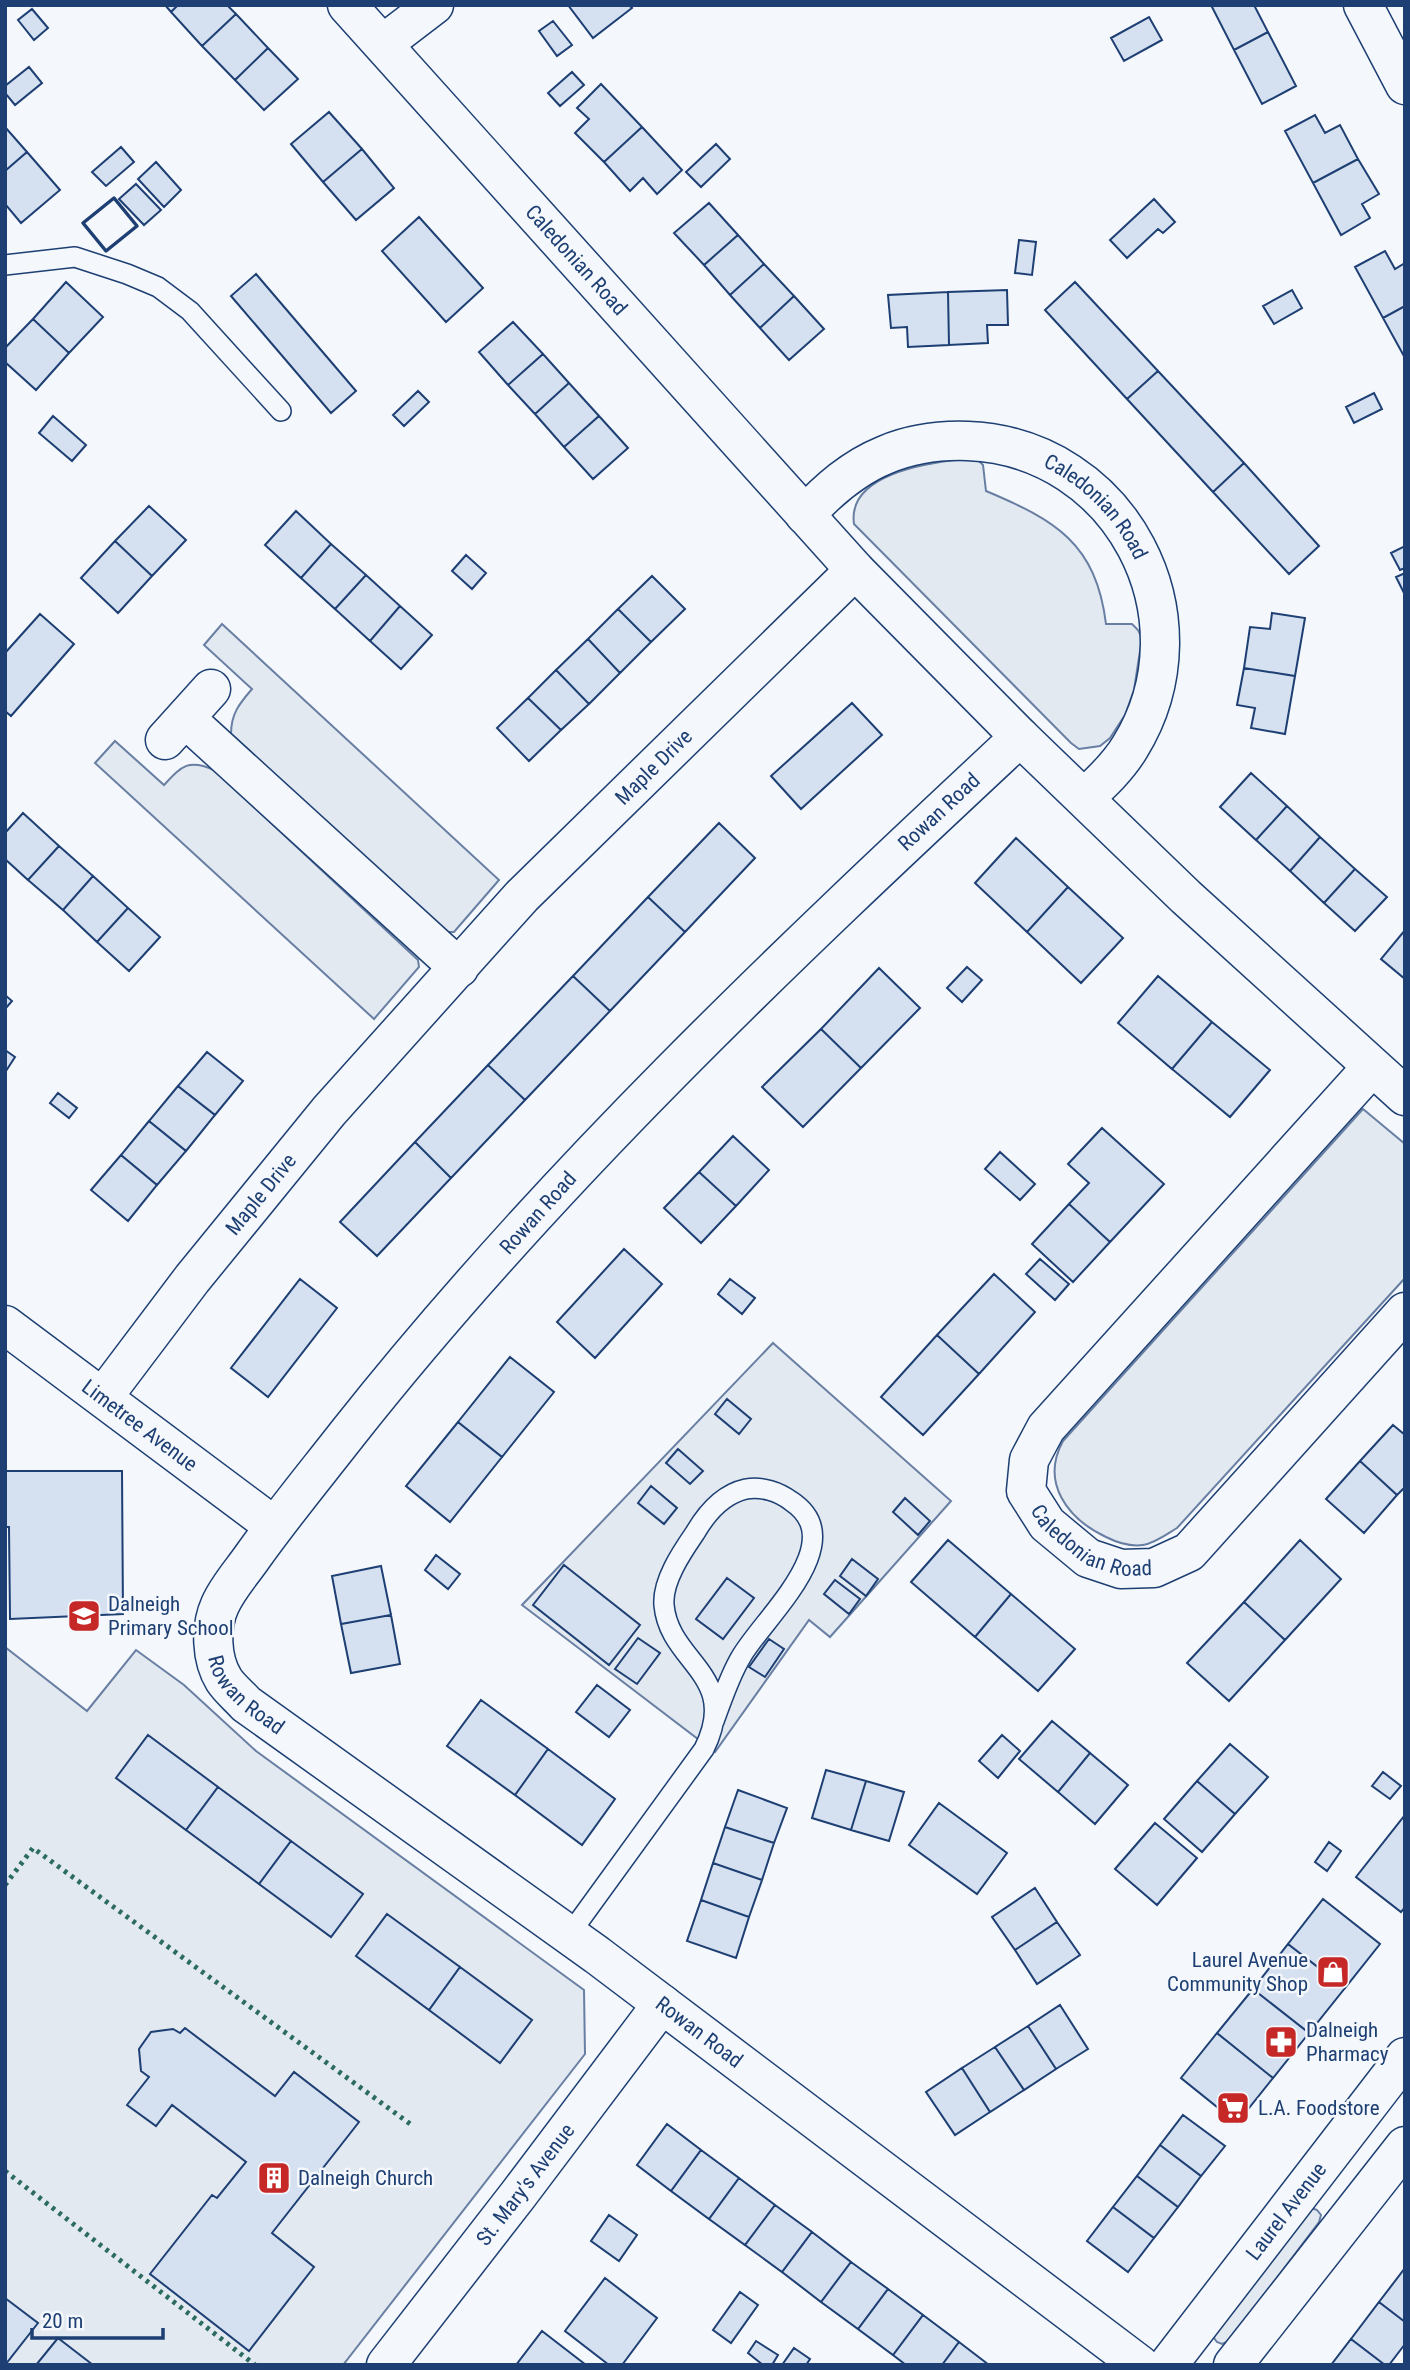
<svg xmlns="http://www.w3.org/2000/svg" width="1410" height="2370" font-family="'Roboto Condensed',sans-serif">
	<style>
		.green { fill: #e3e9f0; stroke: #687fa3; stroke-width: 2 }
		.building { fill: #d5e0f0; stroke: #1d3f73; stroke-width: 2 }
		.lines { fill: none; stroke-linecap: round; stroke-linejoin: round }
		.lane-casing { stroke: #1d3f73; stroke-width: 22 }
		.street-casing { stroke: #1d3f73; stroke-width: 41 }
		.lane { stroke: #f4f7fb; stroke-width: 19 }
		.street { stroke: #f4f7fb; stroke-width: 38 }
		.hedge { stroke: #2c6c60; stroke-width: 5; stroke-dasharray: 3.5 5; stroke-linecap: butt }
		.wall { stroke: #1d3f73; stroke-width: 3.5 }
		.labels { text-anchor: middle; stroke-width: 5; stroke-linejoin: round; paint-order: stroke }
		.street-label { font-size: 21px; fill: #1d3f73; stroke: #f4f7fb }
		.poi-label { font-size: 21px; fill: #1d3f73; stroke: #f4f7fb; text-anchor: start }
	</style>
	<rect width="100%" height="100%" fill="#f4f7fb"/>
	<path class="green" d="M963 459 979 461 983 465 986 491C1055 520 1096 543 1106 624H1132L1138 630 1142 638 1134 690 1125 715 1110 738 1100 746 1079 749 1071 743 854 524C847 474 927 463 963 459Z
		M222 624 499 880 454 932H445L231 734C231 714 239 704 252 689L204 645Z
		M115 741 164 785C181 767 188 758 214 770L418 960 419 967 374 1019 95 763Z
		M1363 1109 1405 1144V1278L1177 1528C1167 1534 1155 1543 1143 1545 1130 1547 1118 1543 1106 1537 1068 1519 1040 1483 1063 1441Z
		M773 1343 951 1501 830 1637 809 1620 715 1752 522 1605Z
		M5 1647 87 1711 136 1650 184 1685 256 1751 584 1990 585 2054 343 2365H5Z
		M1312 2208 1317 2210 1321 2215 1319 2222 1229 2341 1222 2344 1217 2342 1214 2338 1215 2331Z"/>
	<path class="building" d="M165 5H178L171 12Z
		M178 5H227L236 14 202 46 171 12Z
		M568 5H629L632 8 593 38Z
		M1211 5H1254L1268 32 1234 50Z
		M32 9 48 28 34 40 18 20Z
		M236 14 268 48 235 80 202 46Z
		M1149 17 1162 40 1124 61 1111 38Z
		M553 21 572 45 557 56 539 31Z
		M1268 32 1296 86 1262 104 1234 50Z
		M268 48 298 79 264 110 235 80Z
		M29 67 42 83 15 105 5 93V86Z
		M572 72 584 85 560 106 548 93Z
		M601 84 642 127 604 162 575 133 589 119 577 108Z
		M329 112 362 149 323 182 291 144Z
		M1315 115 1325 133 1340 125 1358 159 1313 183 1285 131Z
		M5 127 27 152 5 171Z
		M642 127 682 170 657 194 643 178 630 191 604 162Z
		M716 144 730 159 701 187 686 172Z
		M121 147 134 162 106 186 92 172Z
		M362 149 394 188 356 220 323 182Z
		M27 152 60 190 21 223 5 204V171Z
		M1358 159 1379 194 1362 204 1370 218 1341 235 1313 183Z
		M156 162 181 190 164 207 138 179Z
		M136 184 161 210 144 225 119 199Z
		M1154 199 1175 222 1163 233 1158 229 1127 258 1110 240Z
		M709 203 738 235 704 265 674 233Z
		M419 217 483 288 446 322 382 251Z
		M738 235 764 264 730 295 704 265Z
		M1019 240 1036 242 1032 275 1015 273Z
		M1385 251 1395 269 1405 263V306L1383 318 1355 267Z
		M764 264 794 296 760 328 730 295Z
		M256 274 356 391 331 413 231 296Z
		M66 282 103 317 69 353 33 319Z
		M1075 282 1158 371 1127 399 1045 310Z
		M1007 290 1008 325H987L988 343 949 345 948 292Z
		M1292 290 1302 308 1274 324 1263 306Z
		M948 292 949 345 908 347 907 327 891 328 888 295Z
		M794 296 824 329 789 360 760 328Z
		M1405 306V358L1383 318Z
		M33 319 69 353 36 390 5 362V348Z
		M513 322 543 354 508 385 479 352Z
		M543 354 569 383 535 414 508 385Z
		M1158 371 1244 463 1213 492 1127 399Z
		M569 383 599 416 564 447 535 414Z
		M418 391 429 402 404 426 393 415Z
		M1374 393 1382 409 1354 423 1346 407Z
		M53 416 86 445 72 461 39 433Z
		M599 416 628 448 593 479 564 447Z
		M1244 463 1319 546 1289 574 1213 492Z
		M149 506 186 540 152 576 115 541Z
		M296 511 331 544 301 578 265 545Z
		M115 541 152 576 118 613 81 578Z
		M331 544 366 575 335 609 301 578Z
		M1405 546V568L1400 570 1391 553Z
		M466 555 486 573 472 589 452 571Z
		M1405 573V595L1396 577Z
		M366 575 400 606 370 641 335 609Z
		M652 576 685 609 651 642 618 609Z
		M400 606 432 635 401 669 370 641Z
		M618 609 651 642 620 673 588 639Z
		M1272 613 1305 618 1295 676 1244 668 1250 627 1270 629Z
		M40 614 74 644 11 716 5 711V653Z
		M588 639 620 673 589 704 556 670Z
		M1244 668 1295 676 1285 734 1251 728 1255 708 1237 705Z
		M556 670 589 704 561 730 528 698Z
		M528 698 561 730 529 761 497 728Z
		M852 703 882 735 801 809 771 776Z
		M1251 773 1287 806 1256 840 1220 807Z
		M1287 806 1320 837 1290 871 1256 840Z
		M23 813 59 846 28 880 5 859V833Z
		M719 823 755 858 685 932 648 897Z
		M1320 837 1355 869 1324 903 1290 871Z
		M1016 838 1068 887 1027 932 975 883Z
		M59 846 93 876 63 910 28 880Z
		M1355 869 1387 897 1355 931 1324 903Z
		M93 876 128 908 97 942 63 910Z
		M1068 887 1123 938 1081 983 1027 932Z
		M648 897 685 932 610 1011 573 976Z
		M128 908 160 937 129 971 97 942Z
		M1405 930V979L1381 959Z
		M967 967 982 980 962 1002 947 988Z
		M879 968 920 1008 861 1068 821 1029Z
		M573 976 610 1011 525 1100 488 1065Z
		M1158 976 1212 1022 1172 1069 1118 1023Z
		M5 995 12 1001 5 1009Z
		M1212 1022 1270 1070 1230 1117 1172 1069Z
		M821 1029 861 1068 803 1127 762 1087Z
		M5 1050 15 1057 6 1071 5 1070Z
		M207 1052 243 1081 215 1115 178 1086Z
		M488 1065 525 1100 451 1178 415 1142Z
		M178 1086 215 1115 186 1151 149 1121Z
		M58 1093 77 1108 69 1118 50 1103Z
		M149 1121 186 1151 157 1185 121 1155Z
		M1102 1128 1164 1184 1110 1242 1069 1204 1089 1183 1068 1164Z
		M733 1136 769 1170 736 1206 699 1172Z
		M415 1142 451 1178 377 1256 340 1222Z
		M1000 1152 1035 1184 1020 1200 985 1169Z
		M121 1155 157 1185 128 1221 91 1190Z
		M699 1172 736 1206 701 1243 664 1208Z
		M1069 1204 1110 1242 1073 1282 1032 1244Z
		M624 1249 662 1284 595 1358 557 1322Z
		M1040 1259 1069 1284 1055 1300 1026 1274Z
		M994 1274 1035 1312 979 1374 937 1335Z
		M300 1279 337 1308 268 1397 231 1368Z
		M730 1279 755 1298 742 1314 718 1294Z
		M937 1335 979 1374 923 1435 881 1397Z
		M510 1357 554 1392 502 1457 458 1422Z
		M727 1399 751 1419 739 1434 715 1414Z
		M458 1422 502 1457 450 1522 406 1486Z
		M1393 1425 1405 1435V1487L1397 1495 1360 1461Z
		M678 1449 703 1471 690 1484 666 1463Z
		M1360 1461 1397 1495 1364 1533 1326 1499Z
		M5 1471H122L123 1614 10 1619 9 1527H5Z
		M651 1486 677 1508 664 1524 638 1503Z
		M905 1498 930 1521 918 1535 893 1512Z
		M948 1540 1011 1594 975 1637 911 1582Z
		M1300 1540 1341 1579 1285 1640 1244 1602Z
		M436 1555 460 1574 448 1589 425 1570Z
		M852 1559 878 1579 866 1596 840 1576Z
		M564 1565 640 1625 609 1665 533 1605Z
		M381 1566 391 1615 341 1624 332 1576Z
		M727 1578 754 1598 723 1639 696 1619Z
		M835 1580 860 1599 849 1614 824 1594Z
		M1011 1594 1075 1649 1038 1691 975 1637Z
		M1244 1602 1285 1640 1229 1701 1187 1663Z
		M391 1615 400 1664 351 1673 341 1624Z
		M638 1638 660 1653 637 1684 615 1669Z
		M769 1639 784 1649 765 1677 749 1667Z
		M597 1685 630 1710 609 1737 576 1712Z
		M481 1700 548 1749 515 1795 447 1746Z
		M1052 1721 1090 1753 1058 1792 1019 1759Z
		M148 1735 218 1787 186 1830 116 1778Z
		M1002 1735 1020 1751 998 1778 979 1761Z
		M1230 1744 1268 1777 1235 1814 1197 1781Z
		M548 1749 615 1799 582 1845 515 1795Z
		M1090 1753 1128 1785 1095 1824 1058 1792Z
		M826 1770 866 1781 851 1830 812 1818Z
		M1383 1772 1401 1786 1390 1799 1372 1786Z
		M866 1781 904 1792 889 1841 851 1830Z
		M1197 1781 1235 1814 1202 1852 1164 1819Z
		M218 1787 291 1841 259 1884 186 1830Z
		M738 1790 787 1808 774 1843 725 1827Z
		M939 1803 1007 1853 977 1894 909 1845Z
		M1405 1815V1907L1401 1912 1356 1877Z
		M1155 1823 1197 1858 1157 1905 1115 1869Z
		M725 1827 774 1843 762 1880 713 1863Z
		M291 1841 363 1894 331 1937 259 1884Z
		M1329 1842 1341 1851 1327 1871 1315 1862Z
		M713 1863 762 1880 749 1917 701 1900Z
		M1035 1888 1057 1922 1015 1950 992 1917Z
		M1323 1899 1380 1944 1345 1988 1288 1944Z
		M701 1900 749 1917 736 1958 687 1941Z
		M387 1914 460 1967 429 2010 356 1956Z
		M1057 1922 1080 1955 1037 1984 1015 1950Z
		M1288 1944 1345 1988 1309 2033 1253 1989Z
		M460 1967 532 2020 500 2063 429 2010Z
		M1253 1989 1309 2033 1273 2078 1217 2033Z
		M1060 2005 1088 2049 1056 2069 1028 2026Z
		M1028 2026 1056 2069 1024 2090 995 2047Z
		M185 2028 275 2096 294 2072 359 2122 272 2233 314 2267 249 2351 150 2274 212 2195 217 2198 246 2162 172 2105 156 2126 127 2105 149 2077 141 2071 139 2049 151 2032 173 2029 180 2033Z
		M1217 2033 1273 2078 1237 2123 1181 2078Z
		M995 2047 1024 2090 990 2112 962 2068Z
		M962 2068 990 2112 955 2135 926 2092Z
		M1183 2115 1225 2146 1201 2176 1160 2145Z
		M667 2124 701 2150 671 2191 637 2165Z
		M1160 2145 1201 2176 1178 2207 1137 2176Z
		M701 2150 739 2178 709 2219 671 2191Z
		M1137 2176 1178 2207 1154 2238 1113 2207Z
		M739 2178 775 2205 745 2245 709 2219Z
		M775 2205 812 2232 782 2272 745 2245Z
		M1113 2207 1154 2238 1128 2272 1087 2241Z
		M609 2215 637 2235 619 2261 591 2241Z
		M812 2232 851 2262 821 2302 782 2272Z
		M851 2262 888 2289 858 2329 821 2302Z
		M1405 2268V2322L1379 2302Z
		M605 2278 657 2318 622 2365H609L565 2331Z
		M888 2289 923 2315 893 2355 858 2329Z
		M740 2292 758 2305 731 2343 713 2330Z
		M5 2298 38 2323 5 2365Z
		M1379 2302 1405 2322V2344L1389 2365H1385L1351 2339Z
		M923 2315 959 2342 942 2365H906L893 2355Z
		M542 2331 586 2365H516Z
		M58 2338 93 2365H36Z
		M1351 2339 1385 2365H1331Z
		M756 2341 778 2355 772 2365H763L748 2353Z
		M959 2342 989 2365H942Z
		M794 2348 810 2359 806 2365H782Z"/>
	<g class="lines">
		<defs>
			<path id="lane" d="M5 265 75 257 127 274 158 287 190 311 281 411
				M569 1935 704 1749C741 1675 669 1663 664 1605 662 1581 682 1552 695 1533 706 1514 723 1494 746 1489 762 1486 779 1492 791 1501 853 1542 763 1618 741 1657 729 1677 722 1700 714 1721"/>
			<g id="street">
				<path id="s1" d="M347 5 855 570 1020 737 1186 897 1405 1096"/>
				<path d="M1363 5 1405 85"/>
				<path d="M383 44 434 5"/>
				<path id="s2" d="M805 515C828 490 853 468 885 455 911 444 940 440 968 441 1121 447 1210 617 1130 747 1118 767 1101 783 1084 798"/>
				<path d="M186 719 459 968"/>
				<path id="s3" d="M1020 737C784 957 548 1180 348 1433 316 1474 283 1514 253 1556 242 1572 228 1587 220 1605 210 1627 211 1659 224 1680 230 1689 239 1696 246 1704L597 1955 1140 2365"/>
				<path d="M165 740 211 689"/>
				<path id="s4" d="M1372 1067 1046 1428 1029 1460 1026 1491 1047 1524 1088 1558 1121 1569 1154 1568 1189 1552 1405 1312"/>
				<path id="s5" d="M5 1325 274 1526"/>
				<path id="s6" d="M103 1397 192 1279 329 1111 522 896 855 570"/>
				<path id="s7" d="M386 2365 518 2195 662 2004"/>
				<path id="s8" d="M1168 2365 1405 2057"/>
				<path d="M1233 2365 1405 2146"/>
			</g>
		</defs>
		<use href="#lane" class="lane-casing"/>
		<use href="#street" class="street-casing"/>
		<use href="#lane" class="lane"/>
		<use href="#street" class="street"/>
		<path class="hedge" d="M5 1885 33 1848 413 2126
			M5 2171 255 2365"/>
		<path class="wall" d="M114 198 137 226 106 251 83 223Z"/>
	</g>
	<defs>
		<symbol id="school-square" viewBox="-11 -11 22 22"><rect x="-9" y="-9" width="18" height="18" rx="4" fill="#c62828" stroke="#f4f7fb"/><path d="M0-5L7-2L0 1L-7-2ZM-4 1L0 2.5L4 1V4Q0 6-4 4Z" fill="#fff"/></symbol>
		<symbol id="shop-square" viewBox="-11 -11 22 22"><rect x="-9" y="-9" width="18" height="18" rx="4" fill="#c62828" stroke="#f4f7fb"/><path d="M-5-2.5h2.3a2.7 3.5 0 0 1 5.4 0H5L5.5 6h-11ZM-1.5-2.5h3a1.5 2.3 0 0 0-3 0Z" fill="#fff"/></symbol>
		<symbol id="pharmacy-square" viewBox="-11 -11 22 22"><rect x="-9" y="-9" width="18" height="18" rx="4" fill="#c62828" stroke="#f4f7fb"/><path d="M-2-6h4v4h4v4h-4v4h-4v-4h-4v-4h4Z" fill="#fff"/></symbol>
		<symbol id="supermarket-square" viewBox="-11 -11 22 22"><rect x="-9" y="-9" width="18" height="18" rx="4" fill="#c62828" stroke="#f4f7fb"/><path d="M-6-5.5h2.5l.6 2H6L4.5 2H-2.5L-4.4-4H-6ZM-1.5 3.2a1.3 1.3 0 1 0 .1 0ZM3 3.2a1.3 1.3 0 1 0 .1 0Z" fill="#fff"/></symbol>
		<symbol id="building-square" viewBox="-11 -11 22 22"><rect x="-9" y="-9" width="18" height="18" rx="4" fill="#c62828" stroke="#f4f7fb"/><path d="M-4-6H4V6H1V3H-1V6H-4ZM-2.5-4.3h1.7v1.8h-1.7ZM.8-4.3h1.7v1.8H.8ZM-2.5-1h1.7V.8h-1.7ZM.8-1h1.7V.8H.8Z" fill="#fff"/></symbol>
	</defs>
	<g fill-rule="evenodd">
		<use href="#school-square" x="65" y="1597" width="38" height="38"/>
		<use href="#shop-square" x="1314" y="1953" width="38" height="38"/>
		<use href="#pharmacy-square" x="1262" y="2023" width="38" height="38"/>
		<use href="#supermarket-square" x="1214" y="2089" width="38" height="38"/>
		<use href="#building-square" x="255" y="2159" width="38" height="38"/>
	</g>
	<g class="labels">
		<g class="street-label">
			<text dy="7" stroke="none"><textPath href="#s1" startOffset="343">Caledonian Road</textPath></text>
			<text dy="7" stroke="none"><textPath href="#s2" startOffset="336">Caledonian Road</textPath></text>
			<text dy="7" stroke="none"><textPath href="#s6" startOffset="838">Maple Drive</textPath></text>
			<text transform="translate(939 812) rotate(-43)" y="7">Rowan Road</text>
			<text dy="7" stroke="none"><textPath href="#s6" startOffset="257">Maple Drive</textPath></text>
			<text transform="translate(538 1213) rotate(-48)" y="7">Rowan Road</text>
			<text dy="7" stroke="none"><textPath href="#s5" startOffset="168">Limetree Avenue</textPath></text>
			<text dy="7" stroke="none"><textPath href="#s4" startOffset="642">Caledonian Road</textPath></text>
			<text dy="7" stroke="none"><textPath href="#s3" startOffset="1286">Rowan Road</textPath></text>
			<text dy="7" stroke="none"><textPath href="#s3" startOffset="1853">Rowan Road</textPath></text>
			<text dy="7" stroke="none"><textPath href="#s7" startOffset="228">St. Mary's Avenue</textPath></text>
			<text dy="7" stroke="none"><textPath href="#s8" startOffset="194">Laurel Avenue</textPath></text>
		</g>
		<g class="poi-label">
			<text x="108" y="1611">Dalneigh<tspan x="108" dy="24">Primary School</tspan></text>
			<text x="1308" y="1967" text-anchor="end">Laurel Avenue<tspan x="1308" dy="24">Community Shop</tspan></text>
			<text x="1306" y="2037">Dalneigh<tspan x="1306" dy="24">Pharmacy</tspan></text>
			<text x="1258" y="2115">L.A. Foodstore</text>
			<text x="298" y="2185">Dalneigh Church</text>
		</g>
	</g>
	<rect width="1410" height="2370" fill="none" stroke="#1d3f73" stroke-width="14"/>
	<path d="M32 2328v10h131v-10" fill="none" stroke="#1d3f73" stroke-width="3.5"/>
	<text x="42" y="2328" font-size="21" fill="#1d3f73" stroke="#f4f7fb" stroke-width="5" paint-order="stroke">20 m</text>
</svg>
